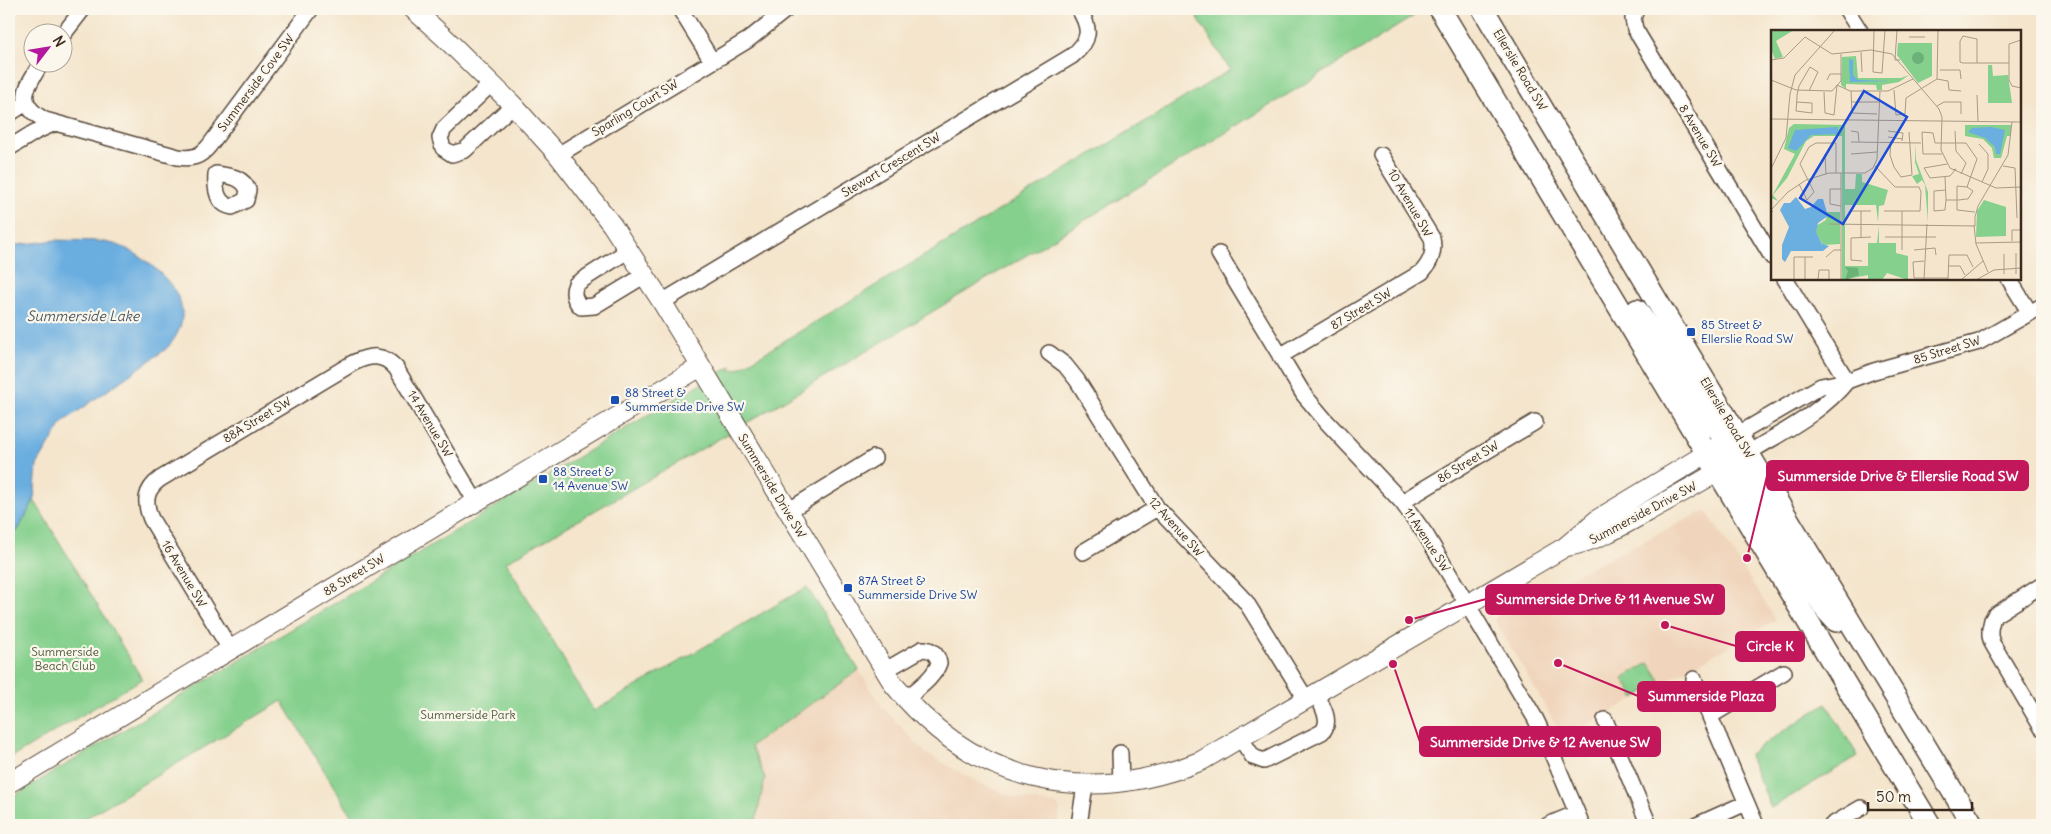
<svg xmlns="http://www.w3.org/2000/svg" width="2051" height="834" font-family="Delius,sans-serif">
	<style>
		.built { fill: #f0d5bc }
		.green { fill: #85d08d; stroke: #607d56 }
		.water { fill: #6baee0; stroke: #536c7f }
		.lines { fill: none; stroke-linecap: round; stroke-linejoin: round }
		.minor-casing { stroke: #574638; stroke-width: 18 }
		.tertiary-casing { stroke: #574638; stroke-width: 21 }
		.secondary-casing { stroke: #574638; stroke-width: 24 }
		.minor { stroke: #fff; stroke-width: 15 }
		.tertiary { stroke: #fff; stroke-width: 19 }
		.secondary { stroke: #fff; stroke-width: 21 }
		.transit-dot { fill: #1a4fb4; stroke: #fbf7ec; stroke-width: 2 }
		.labels { text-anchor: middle; stroke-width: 4.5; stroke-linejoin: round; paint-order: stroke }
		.street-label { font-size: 12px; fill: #3b2a1e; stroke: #fbf7ec }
		.transit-label { font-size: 12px; fill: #164399; stroke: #fbf7ec; text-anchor: start }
		.park-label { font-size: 12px; fill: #515c3f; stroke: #fbf7ec }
		.water-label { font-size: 14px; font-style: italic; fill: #4c5862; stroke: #fbf7ec }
		.inset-road { fill: none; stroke: #aa9a86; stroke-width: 1 }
		.view { fill: #1d4ed8; fill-opacity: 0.15; stroke: #1d4ed8; stroke-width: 2.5 }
		.inset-edge { fill: none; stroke: #3b2a1e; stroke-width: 2.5 }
		.leader { fill: none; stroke: #c2185b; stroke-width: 2 }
		.callout-dot { fill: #c2185b; stroke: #fbf7ec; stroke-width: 2 }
		.callout { fill: #c2185b; stroke: #c2185b; stroke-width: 2 }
		.callout-label { font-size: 14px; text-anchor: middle; font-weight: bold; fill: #fff }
	</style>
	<rect width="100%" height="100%" fill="#fbf7ec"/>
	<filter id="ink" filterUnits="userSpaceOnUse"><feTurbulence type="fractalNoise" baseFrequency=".02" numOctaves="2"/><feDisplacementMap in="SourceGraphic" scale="10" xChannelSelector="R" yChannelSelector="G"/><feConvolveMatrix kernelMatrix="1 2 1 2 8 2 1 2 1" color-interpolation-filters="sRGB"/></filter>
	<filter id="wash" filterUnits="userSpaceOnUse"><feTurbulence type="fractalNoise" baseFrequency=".0096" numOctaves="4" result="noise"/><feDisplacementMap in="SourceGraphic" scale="20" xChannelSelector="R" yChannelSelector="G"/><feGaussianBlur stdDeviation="1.12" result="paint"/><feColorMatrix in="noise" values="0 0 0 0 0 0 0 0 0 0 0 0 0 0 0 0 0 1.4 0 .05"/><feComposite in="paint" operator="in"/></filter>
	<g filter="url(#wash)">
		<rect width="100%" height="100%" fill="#f4e5cc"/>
		<path class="built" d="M1706 510 1776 620 1564 738 1495 621 1498 613Z
			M859 670 882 707 926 753 975 781 1013 797 1057 805 1060 809 1058 825H755L765 778 751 746Z"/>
		<path class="green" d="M1192 9H1410L1414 16 1090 217 757 417 506 562 594 711 807 587 859 670 751 746 765 778 755 825H357L282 701 74 825H9V799L688 391 732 366 730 370 738 369 1230 70Z
			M34 500 142 679 9 759V540L18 530Z
			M1649 663 1661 682 1635 698 1623 678Z
			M1826 703 1858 756 1771 808 1749 754Z"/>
		<path class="water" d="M56 240C75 241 96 239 114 244 128 248 140 256 151 265 180 289 196 317 166 349L63 422 37 465 34 500 18 530 9 540V246Z"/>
	</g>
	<g filter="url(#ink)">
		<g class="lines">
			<defs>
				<path id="minor" d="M680 9 712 61
					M1636 9 1633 19 1635 29 1772 257
					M1846 9 1860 31
					M62 36 83 9
					M42 62C27 86 13 103 45 120L178 157C192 159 200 157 209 146L311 9
					M492 83 444 129 440 138 443 148 452 154 465 150 513 105
					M9 114 26 103
					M9 148 35 132 55 123
					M558 155 748 40 787 9
					M216 174C229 176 242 176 248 190L246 200 232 207C216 204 215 188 216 174Z
					M629 250 576 284C572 293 574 300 581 307L594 306 645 275
					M1219 254 1304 395 1326 421 1402 502 1426 535 1535 718 1551 751 1582 825
					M1785 279 1847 381
					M2009 279 2030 313
					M662 302 1072 56C1091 40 1091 29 1079 9
					M1049 353 1065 365 1077 380 1157 508 1246 602 1306 699
					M1280 356 1422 272C1431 262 1435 252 1432 238L1381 155
					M1737 435 1821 386 1847 381 1874 371 1979 342 2042 306
					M1748 453C1782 432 1822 413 1847 381
					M1402 502 1535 422
					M788 511 874 458
					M1083 552 1157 508
					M2042 585 1995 615 1992 620 1990 629V636L1992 643 2042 728
					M230 649 151 519C144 502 145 490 160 479L353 363C370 355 383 353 396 368L476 502
					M884 671 922 649C932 649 937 654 939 663 934 678 917 689 906 699
					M1694 679 1756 825
					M1710 716 1784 672
					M1605 720 1649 825
					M1241 739 1253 757 1264 761 1322 732C1333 721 1321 705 1316 693
					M1120 753 1121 783
					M1079 825 1085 785
					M1548 825 1577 813
					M1697 825 1746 803
					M1832 825 1861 808"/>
				<path id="tertiary" d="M413 9 445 38 513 105 558 155 612 225 662 302 894 685C974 783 1084 808 1201 761L1565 547 1598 519 1719 446
					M1565 547C1598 541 1624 525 1652 509 1685 491 1717 473 1748 453
					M9 783 700 367"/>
				<path id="secondary" d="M1440 9 1930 825
					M1483 9 1728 420 1973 825
					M1637 310 1716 428 1732 448
					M1712 455 1724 462 1740 477 1826 610 1836 621"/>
			</defs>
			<use href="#minor" class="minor-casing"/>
			<use href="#tertiary" class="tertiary-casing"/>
			<use href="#secondary" class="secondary-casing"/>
			<use href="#minor" class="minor"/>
			<use href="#tertiary" class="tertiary"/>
			<use href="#secondary" class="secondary"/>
		</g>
	</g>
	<g class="transit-dot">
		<rect x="1686" y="327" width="10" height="10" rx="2.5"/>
		<rect x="610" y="395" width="10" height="10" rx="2.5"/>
		<rect x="538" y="474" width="10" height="10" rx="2.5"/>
		<rect x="843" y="583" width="10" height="10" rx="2.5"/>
	</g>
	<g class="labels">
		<g class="street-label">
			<text transform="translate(1520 70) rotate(59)" y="4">Ellerslie Road SW</text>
			<text transform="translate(256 83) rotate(-53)" y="4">Summerside Cove SW</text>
			<text transform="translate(635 108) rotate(-31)" y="4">Sparling Court SW</text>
			<text transform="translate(1700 136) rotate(59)" y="4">8 Avenue SW</text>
			<text transform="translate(891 165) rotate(-31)" y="4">Stewart Crescent SW</text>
			<text transform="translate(1410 203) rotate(60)" y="4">10 Avenue SW</text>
			<text transform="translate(1361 309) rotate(-31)" y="4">87 Street SW</text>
			<text transform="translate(1947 350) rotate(-17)" y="4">85 Street SW</text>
			<text transform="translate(1727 418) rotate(59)" y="4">Ellerslie Road SW</text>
			<text transform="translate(257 420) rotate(-31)" y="4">88A Street SW</text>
			<text transform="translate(430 424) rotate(59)" y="4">14 Avenue SW</text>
			<text transform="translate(1468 462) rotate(-31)" y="4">86 Street SW</text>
			<text transform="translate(772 486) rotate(59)" y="4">Summerside Drive SW</text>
			<text transform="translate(1643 513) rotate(-28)" y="4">Summerside Drive SW</text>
			<text transform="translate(1176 527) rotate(48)" y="4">12 Avenue SW</text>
			<text transform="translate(1427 540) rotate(57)" y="4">11 Avenue SW</text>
			<text transform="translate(184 574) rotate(59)" y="4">16 Avenue SW</text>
			<text transform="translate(354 575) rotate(-31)" y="4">88 Street SW</text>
		</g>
		<g class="transit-label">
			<text x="1701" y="329">85 Street &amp;<tspan x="1701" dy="14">Ellerslie Road SW</tspan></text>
			<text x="625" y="397">88 Street &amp;<tspan x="625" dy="14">Summerside Drive SW</tspan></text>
			<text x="553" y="476">88 Street &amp;<tspan x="553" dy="14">14 Avenue SW</tspan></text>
			<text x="858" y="585">87A Street &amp;<tspan x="858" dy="14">Summerside Drive SW</tspan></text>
		</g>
		<g class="park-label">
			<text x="65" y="656">Summerside<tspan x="65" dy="14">Beach Club</tspan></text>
			<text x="468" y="719">Summerside Park</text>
		</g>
		<g class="water-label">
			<text x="83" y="321">Summerside Lake</text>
		</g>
	</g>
	<g transform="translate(1771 30)">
		<rect width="250" height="250" fill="#f4e5cc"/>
		<path d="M0 0H23L5 11 12 27 4 29 0 19ZM127 13H161V46L147 53 126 25ZM85 26 87 48H130L138 45 128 52 111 55V60H106L105 55 75 54V59L70 55 71 27ZM217 35H221L222 46 237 45 241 73H217ZM23 94 74 95V159H84L85 144H91V152L117 160 113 175 108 176 107 192 105 175H74V236H97V213H106L108 196V213H125V223L137 226V250L116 243 111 250H97V245L71 250V106H43L35 111 16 148 2 165 7 171 0 168 24 124 13 119 18 98ZM194 95H240V106H236L230 128H223L221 118 212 109 194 106ZM144 114 145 130 157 162V192L154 155 151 150 146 154 141 146 148 144 144 132ZM213 170 235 177V206L205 207 206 181ZM56 182H69V214L52 215 45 203V196L55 190Z" fill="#85d08d"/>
		<path d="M141 28a6 6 0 1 1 12 0a6 6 0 1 1-12 0ZM74 237 87 238 88 245 74 250 77 241Z" fill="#6cb278"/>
		<path d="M78 29 82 30V45L87 50 119 51 79 52ZM67 97V104L40 105 25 121 17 118 24 100ZM220 97 234 100 229 124H225L224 117 214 108 197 102 201 98ZM25 167 34 179 40 177 47 169H52L57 186 47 193 45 202 51 214 58 216 52 221H20L14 232 11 229V215L18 197 9 180 13 173H19Z" fill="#6baee0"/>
		<path class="inset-road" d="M103 0 102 42 111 43 114 0M126 0 124 30H129M138 7H154M250 10 238 14V50L241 56 250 58M90 22 91 42M0 30 13 28 34 7 61 24 100 20 121 24 168 79 171 87 170 120 179 138 225 158 250 157M206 33V9L192 6 189 11V32L192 33H238M169 40H189L190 49M166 49 167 0M0 50 25 60 61 61 70 51V24M56 50 59 44H70M123 60 125 85 134 84 135 68 166 49 177 51 178 60 190 61M80 61 81 83 106 84M53 62 54 83 63 85 66 55 79 61H117L142 49M206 65 207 91M25 72 41 73V83L25 81 26 68V65L28 56 39 37 47 42 38 61M80 72H109M166 76 173 72H190V84M0 89 250 92M80 101 87 102 88 112M117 101 132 103 131 111M184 101 185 121 195 133 190 144M117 107 132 109M120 111 119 125 123 137 130 147 141 145 138 102M80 112 150 113M208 114 217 124V139L211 152M54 124 55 144M80 124 106 122M171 124H152L151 102 162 103 164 113H195L206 129 196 157M176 134 153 138 159 148 179 146 185 139 182 140M104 136 124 157H148L150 162 149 181H113M232 136 244 138 246 188M0 139 15 108 19 64 24 45 64 0M174 147 175 170 174 180 163 181V161L175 160M28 154 36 170 43 162 29 134 38 117 45 113H65V143M175 170H188L195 169H197L202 161 196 157 186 156V180L204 182M70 176 59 174V159H70M80 181H100M2 182 0 180 17 162 35 150 58 143H94L102 138 106 129 109 61M204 187 207 176 237 125 241 92M58 194 204 196V187M203 195 205 214 217 242M90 207V181M114 207H165M241 211V200H250M205 213 250 212M131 220V181M143 220 164 218 165 225M245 223V244M233 224V244M34 227V250M55 227 63 220H70M91 231 80 230V208L100 207M153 231 142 232 143 248H177M177 236H189L194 245M177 249 178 225H196L202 237M23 250V227H42M47 250 48 240H58V250M70 250V143M153 250 156 194M190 250 212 231M205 250 223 240 250 238"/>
		<path class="view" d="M93 61 136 87 72 194 29 168Z"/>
		<rect width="250" height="250" class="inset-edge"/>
	</g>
	<path class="leader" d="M1747 558L1767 476M1409 620L1486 599M1665 625L1736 646M1558 663L1638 696M1393 664L1420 742"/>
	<g class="callout-dot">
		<circle cx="1747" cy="558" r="5"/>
		<circle cx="1409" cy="620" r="5"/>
		<circle cx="1665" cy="625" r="5"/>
		<circle cx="1558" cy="663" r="5"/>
		<circle cx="1393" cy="664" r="5"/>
	</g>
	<g class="callout">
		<rect x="1767" y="461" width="261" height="29" rx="5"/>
		<rect x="1486" y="585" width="238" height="29" rx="5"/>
		<rect x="1736" y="632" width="68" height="29" rx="5"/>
		<rect x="1638" y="682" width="137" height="29" rx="5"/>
		<rect x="1420" y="727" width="240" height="29" rx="5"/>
	</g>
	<g class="callout-label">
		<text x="1898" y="481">Summerside Drive &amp; Ellerslie Road SW</text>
		<text x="1605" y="604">Summerside Drive &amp; 11 Avenue SW</text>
		<text x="1770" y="651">Circle K</text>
		<text x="1706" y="701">Summerside Plaza</text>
		<text x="1540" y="747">Summerside Drive &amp; 12 Avenue SW</text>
	</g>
	<rect width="2051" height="834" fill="none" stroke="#fbf7ec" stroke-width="30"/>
	<g transform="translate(48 48) rotate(59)"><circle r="24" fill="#fbf7ec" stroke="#aea59a"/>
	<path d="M0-4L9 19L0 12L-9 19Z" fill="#b5179e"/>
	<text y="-8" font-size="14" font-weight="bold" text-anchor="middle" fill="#3b2a1e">N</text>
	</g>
	<path d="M1868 802v8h104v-8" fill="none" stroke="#3b2a1e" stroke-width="2.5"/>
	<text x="1876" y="802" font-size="15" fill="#3b2a1e" stroke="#fbf7ec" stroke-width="4" paint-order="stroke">50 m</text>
</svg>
